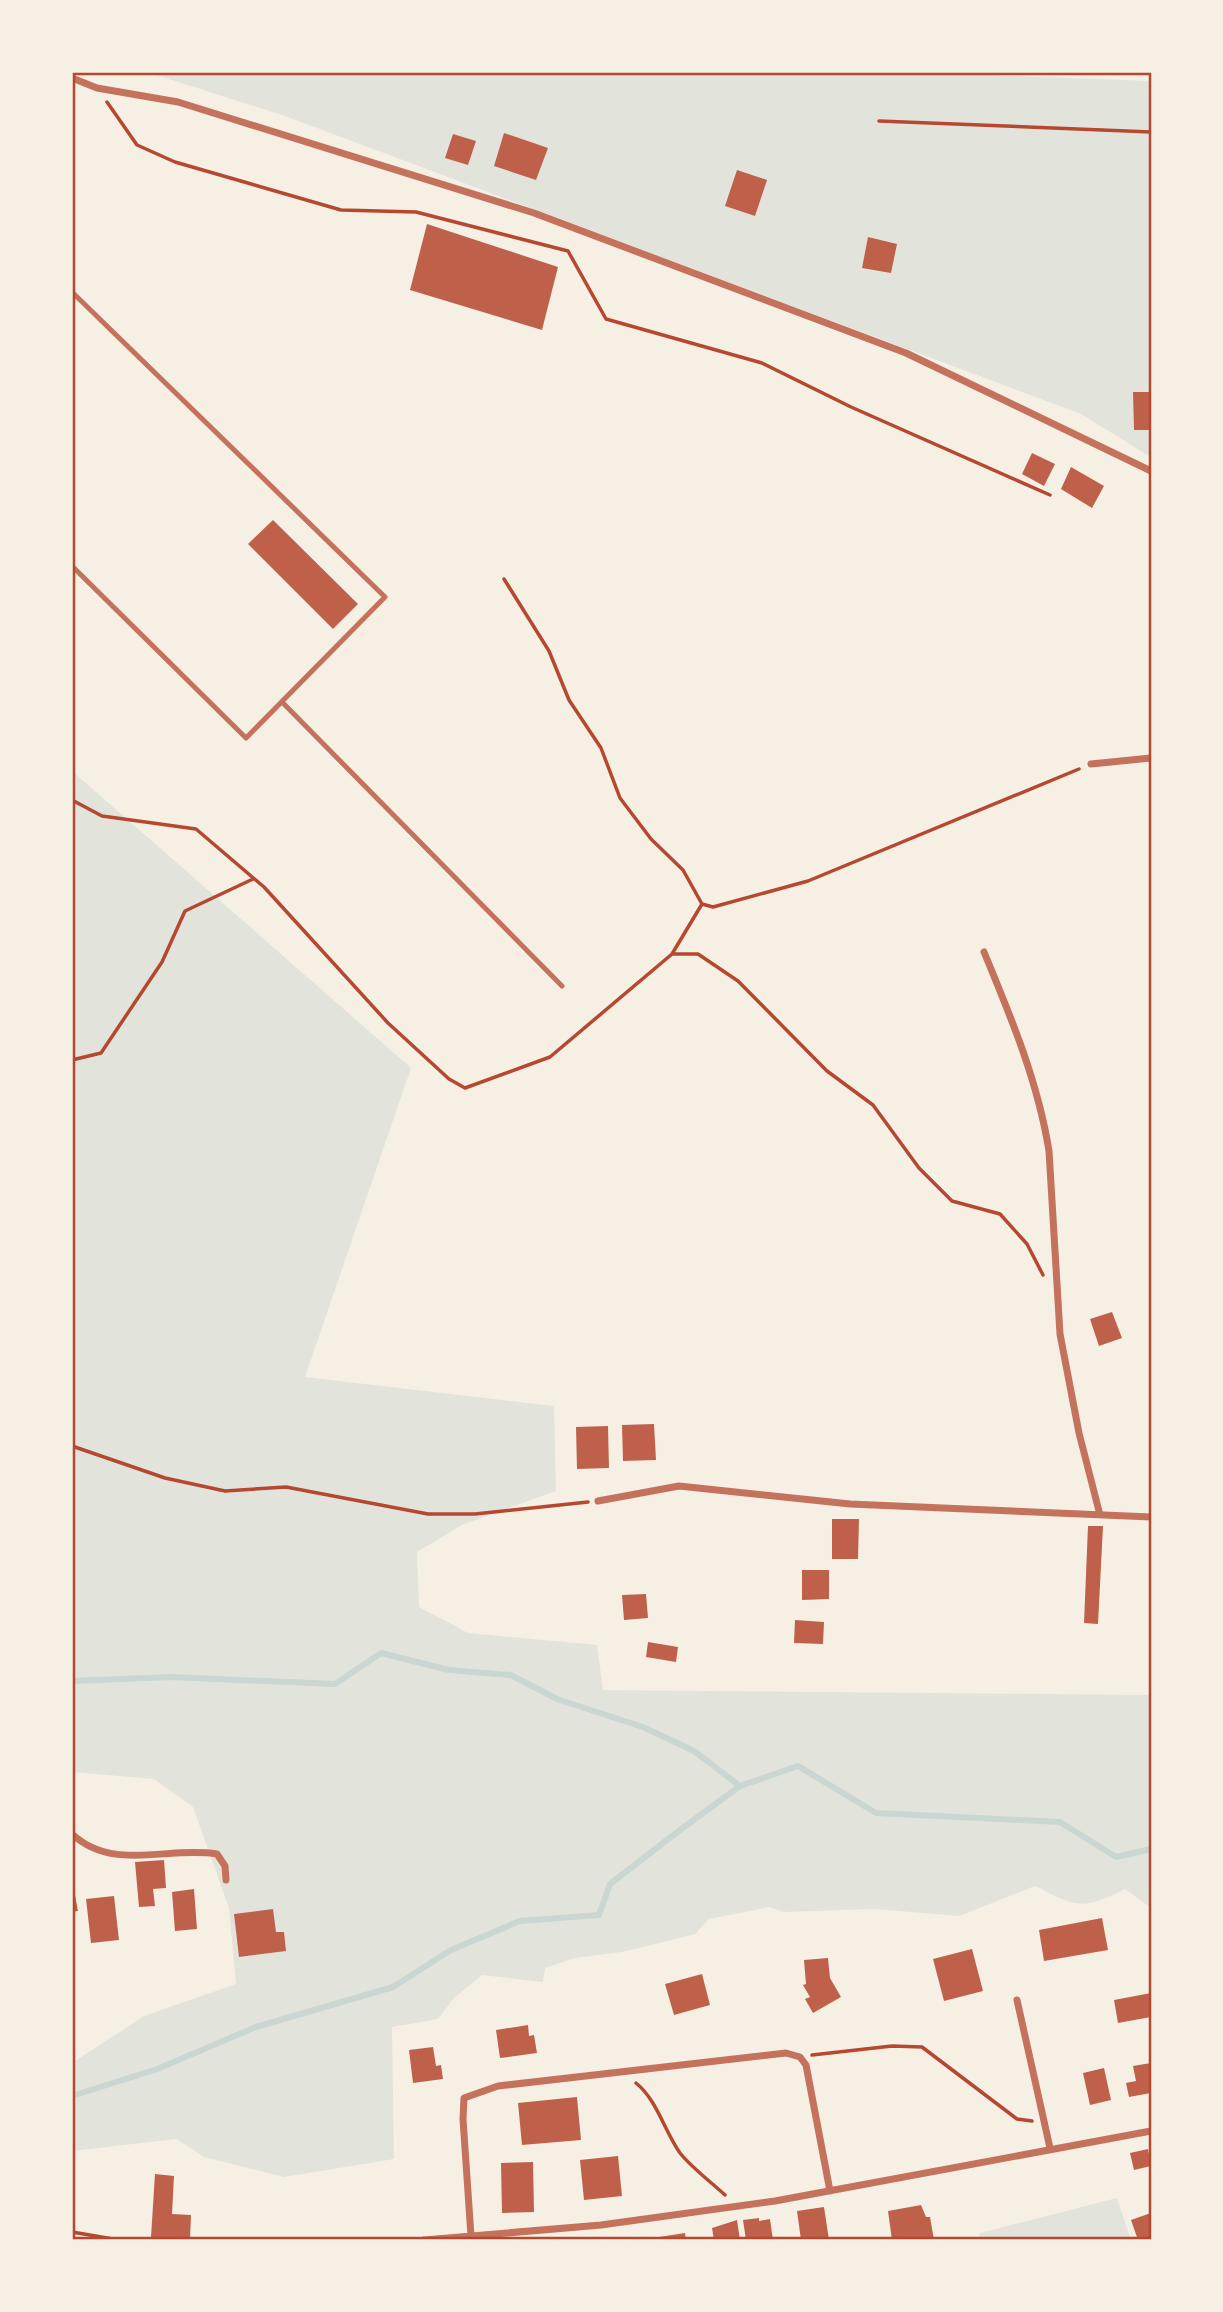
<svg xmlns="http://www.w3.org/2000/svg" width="1223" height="2312" font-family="Figtree,sans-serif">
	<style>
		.green { fill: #e2e4dc }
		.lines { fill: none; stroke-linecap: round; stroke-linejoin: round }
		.stream { stroke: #c9d6d2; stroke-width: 6 }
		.building { fill: #bf614a }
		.path { stroke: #b5482f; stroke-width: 3.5 }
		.service { stroke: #c5725c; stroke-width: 5 }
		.minor { stroke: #c5725c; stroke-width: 7 }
		.neatline { fill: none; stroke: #b5482f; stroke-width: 2.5 }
	</style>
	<rect width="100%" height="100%" fill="#f6efe4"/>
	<path class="green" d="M147 72H902L1151 81V457L1081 414 285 116Z
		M72 771 411 1068 305 1377 554 1406 556 1491 462 1525 417 1552 419 1607 468 1633 597 1645 603 1690 1151 1695V1908L1125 1889C1082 1910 1078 1908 1035 1886L959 1916 874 1909 783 1912 770 1907 709 1919 695 1934 622 1952 575 1958 545 1968 543 1982 482 1975 454 1998 438 2019 392 2027 394 2159 284 2177 204 2157 177 2139 72 2151V2063L144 2016 236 1984 229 1908 193 1807 154 1779 72 1772Z
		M1117 2198 1131 2240H978L980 2233Z"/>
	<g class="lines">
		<path class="stream" d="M72 1681 171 1677 335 1684 381 1653 449 1670 511 1675 557 1699 643 1727 694 1751 740 1786
			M72 2096 157 2069 256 2027 393 1987 451 1950 520 1921 599 1915 610 1884 680 1830 740 1786 798 1766 876 1813 1060 1822 1116 1857 1151 1849"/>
	</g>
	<path class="building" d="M504 133 548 148 536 180 494 166Z
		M453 134 476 141 468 165 445 158Z
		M737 170 767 180 755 216 725 206Z
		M427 224 558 267 542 330 410 290Z
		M868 237 897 244 891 273 862 268Z
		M1133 392H1151V430H1134Z
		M1032 453 1055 464 1044 486 1022 474Z
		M1071 467 1104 486 1092 508 1061 489Z
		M273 520 358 604 333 629 248 544Z
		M1112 1312 1122 1338 1099 1346 1090 1319Z
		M654 1424 656 1460 623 1461 622 1425Z
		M608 1426 609 1468 577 1469 576 1427Z
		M832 1519H859L858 1559H832Z
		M1088 1526H1103L1098 1624 1084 1623Z
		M802 1570H829V1599L802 1600Z
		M646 1594 648 1618 624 1620 622 1595Z
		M795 1620 824 1622 823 1644 794 1643Z
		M648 1642 678 1647 676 1662 646 1657Z
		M164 1860 166 1888 153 1889 155 1906 139 1907 135 1862Z
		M72 1879 78 1911 72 1912Z
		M194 1889 197 1929 175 1931 172 1892Z
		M114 1896 119 1940 91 1943 86 1899Z
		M273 1909 276 1932H284L286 1951 239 1957 234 1914Z
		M1102 1918 1108 1950 1044 1961 1039 1930Z
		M972 1949 983 1991 944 2001 933 1959Z
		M828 1958 830 1978 841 1997 813 2013 805 1999 810 1997 803 1985 806 1984 804 1960Z
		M702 1974 710 2005 674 2015 665 1984Z
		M1151 1993V2017L1118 2023 1114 2000Z
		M528 2025 529 2036 534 2035 537 2053 500 2058 496 2030Z
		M433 2047 436 2066 441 2065 443 2079 413 2083 409 2050Z
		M1151 2063V2093L1129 2097 1126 2083 1136 2081 1133 2066Z
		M1104 2068 1111 2100 1090 2105 1083 2073Z
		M577 2097 581 2140 522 2145 518 2103Z
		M1148 2149 1151 2166 1134 2170 1130 2153Z
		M618 2156 622 2196 584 2200 580 2160Z
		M533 2162 534 2212 502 2213 501 2163Z
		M155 2174 174 2176 172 2214 191 2215 190 2239 151 2237Z
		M921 2205 926 2217H930L934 2240H892L888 2211Z
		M824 2207 829 2240H801L797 2211Z
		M1151 2213V2240H1138L1131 2220Z
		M759 2218V2221L770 2219 773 2240H746L743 2220Z
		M737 2220 740 2240H714L712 2228Z
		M685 2233 686 2240H660L659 2237Z"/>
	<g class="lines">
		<path class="path" d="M107 102 137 145 175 162 341 210 416 212 568 251 606 319 762 363 851 407 1050 495
			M879 121 1151 132
			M504 579 549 651 569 700 601 748 620 798 651 839 683 870 702 904 713 907 808 881 1079 769
			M72 800 102 816 196 829 264 887 388 1023 449 1079 465 1088 550 1057 672 954 702 904
			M672 954H698L738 981 827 1071 873 1105 919 1168 952 1201 1000 1214 1027 1244 1043 1275
			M72 1060 101 1053 162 962 185 911 253 879
			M72 1446 165 1478 225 1491 286 1487 428 1514H475L588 1502
			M812 2055 892 2046 922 2047 1017 2119 1032 2121
			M636 2083C657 2100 664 2130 680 2153 692 2168 711 2182 725 2195
			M72 2232 119 2240"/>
		<path class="service" d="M72 292 385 597 246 738 72 566
			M283 703 562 986"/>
		<path class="minor" d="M72 78 97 88 178 102 534 213 906 353 1151 471
			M1091 764 1151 758
			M984 952C1011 1017 1038 1082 1049 1151L1060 1334 1079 1433 1100 1515
			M598 1501 679 1486 850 1504 1151 1517
			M72 1834C113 1872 167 1846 217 1854L225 1866 226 1880
			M1017 2000 1050 2148
			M471 2236 463 2119 464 2098 498 2086 786 2053 800 2057 806 2065 830 2191
			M424 2240 601 2225 775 2201 1151 2131"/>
	</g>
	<rect width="1223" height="2312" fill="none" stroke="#f6efe4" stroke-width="147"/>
	<rect x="74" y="74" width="1076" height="2164" class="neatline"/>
</svg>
